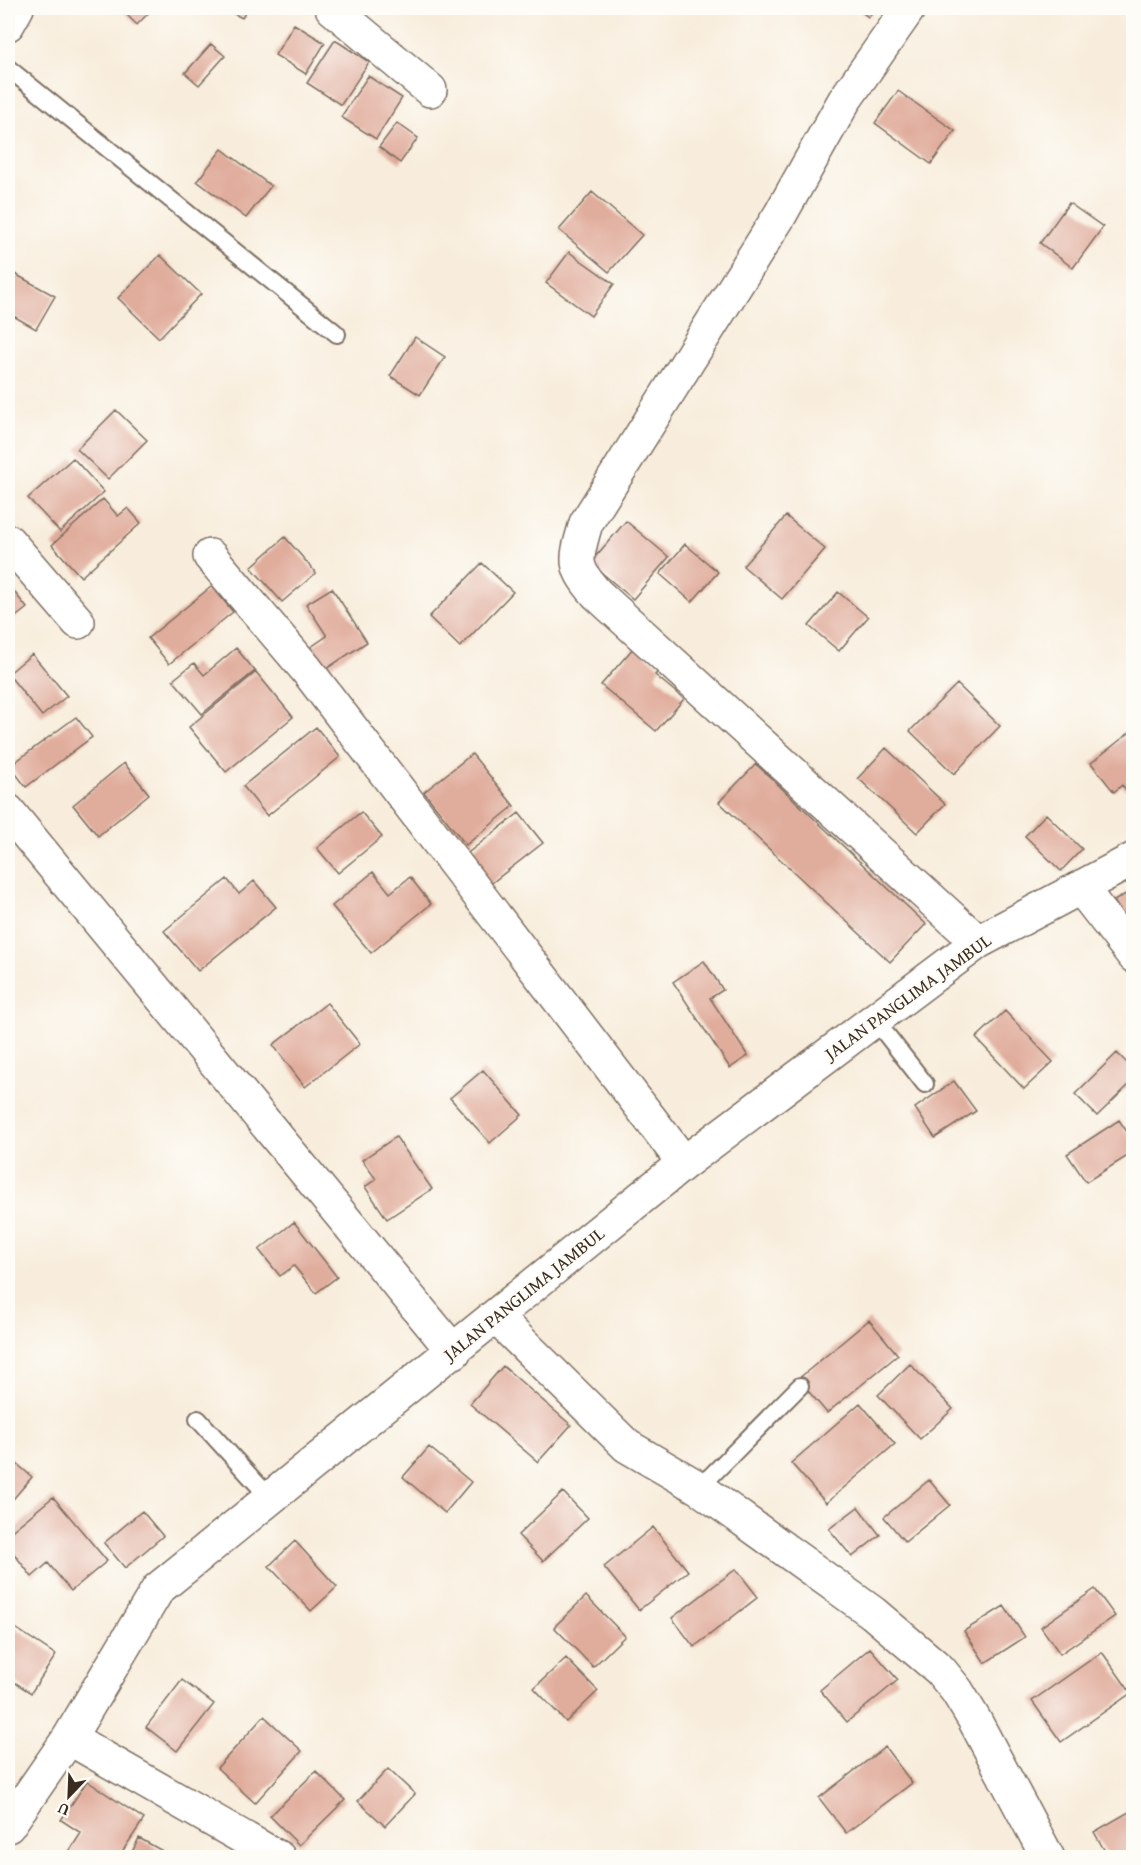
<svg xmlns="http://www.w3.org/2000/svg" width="1141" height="1865" font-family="'Gentium Book Plus',serif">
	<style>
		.building { fill: #e0ac9b }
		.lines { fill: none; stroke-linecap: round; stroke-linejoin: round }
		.lane-casing { stroke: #7d6e60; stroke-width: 20 }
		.street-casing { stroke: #7d6e60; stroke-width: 36 }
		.lane { stroke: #fff; stroke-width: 16 }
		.street { stroke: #fff; stroke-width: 33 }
		.labels { text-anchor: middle; stroke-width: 4.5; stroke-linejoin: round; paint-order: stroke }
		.street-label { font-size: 18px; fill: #3b2a1e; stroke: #fdfcf7 }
	</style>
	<rect width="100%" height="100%" fill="#fdfcf7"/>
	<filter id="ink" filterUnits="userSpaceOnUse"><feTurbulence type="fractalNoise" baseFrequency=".0167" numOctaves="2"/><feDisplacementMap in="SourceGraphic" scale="12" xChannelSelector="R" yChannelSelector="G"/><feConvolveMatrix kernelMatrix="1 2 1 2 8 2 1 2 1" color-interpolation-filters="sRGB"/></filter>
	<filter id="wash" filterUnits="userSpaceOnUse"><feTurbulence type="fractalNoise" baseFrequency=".008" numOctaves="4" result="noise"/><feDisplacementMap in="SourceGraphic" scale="24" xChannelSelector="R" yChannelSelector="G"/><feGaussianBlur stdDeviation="1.35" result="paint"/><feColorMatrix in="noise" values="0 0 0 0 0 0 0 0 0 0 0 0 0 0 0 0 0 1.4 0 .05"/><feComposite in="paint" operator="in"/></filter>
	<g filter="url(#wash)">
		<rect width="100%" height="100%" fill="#f8eddc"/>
		<g id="blocks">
			<path class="building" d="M120 8H153L137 25Z
				M223 8H248L242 18Z
				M857 8H876L868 17Z
				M294 24 325 43 306 74 275 55Z
				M335 40 369 62 341 105 307 83Z
				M211 44 225 56 199 85 185 73Z
				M368 76 402 98 376 139 341 117Z
				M898 91 955 131 931 164 875 123Z
				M397 123 418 138 400 163 379 147Z
				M222 149 271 186 246 218 197 181Z
				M592 192 642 235 609 272 559 230Z
				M1069 203 1103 227 1073 268 1040 243Z
				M569 252 614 284 591 316 546 283Z
				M160 255 201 294 159 338 118 298Z
				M15 274 55 296 36 329 8 313V287Z
				M415 337 445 357 420 395 390 376Z
				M116 410 147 440 108 479 77 449Z
				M73 458 104 492 60 532 28 498Z
				M103 499 118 516 128 508 141 523 81 577 52 545Z
				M786 516 825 549 782 599 743 566Z
				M626 521 669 557 633 599 590 563Z
				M285 537 316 573 282 602 251 567Z
				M685 544 718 572 692 602 660 574Z
				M482 563 513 592 460 647 429 617Z
				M8 584 27 608 8 623Z
				M212 586 233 612 169 664 148 638Z
				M332 588 367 642 323 671 308 649 327 636 306 604Z
				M838 592 868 617 839 651 809 626Z
				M635 646 661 668 655 675 684 699 656 731 601 685Z
				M236 648 255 671 202 714 173 680 194 663 204 675Z
				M32 654 67 696 42 716 8 674Z
				M256 672 293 717 226 772 189 727Z
				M957 684 1000 726 954 774 910 731Z
				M76 717 92 737 26 787 10 766Z
				M316 727 340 757 267 816 243 786Z
				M1129 733 1134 739V798L1122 785 1114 792 1091 763Z
				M886 748 945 804 917 833 858 778Z
				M472 754 514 806 466 845 424 792Z
				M124 763 149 794 98 836 73 805Z
				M756 764 926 924 890 962 719 802Z
				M361 812 382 837 338 873 317 848Z
				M519 813 543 843 484 889 460 859Z
				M1046 814 1082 849 1061 871 1025 836Z
				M373 872 390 893 410 877 431 904 371 953 332 906Z
				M227 879 239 894 254 881 276 907 198 971 164 931Z
				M1132 890 1134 893V933L1114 901Z
				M704 961 723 990 710 998 748 1056 730 1068 673 982Z
				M327 1003 360 1044 305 1087 273 1045Z
				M1005 1011 1053 1062 1024 1089 976 1038Z
				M1117 1053 1134 1070V1080L1097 1116 1075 1094Z
				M483 1070 522 1115 490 1143 450 1098Z
				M954 1081 976 1111 935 1138 915 1108Z
				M1119 1120 1134 1142V1152L1086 1182 1067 1154Z
				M396 1137 432 1189 387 1219 365 1187 376 1179 362 1160Z
				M294 1222 337 1277 316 1293 294 1266 280 1276 259 1250Z
				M869 1320 898 1355 827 1413 798 1379Z
				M910 1364 953 1409 920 1439 878 1395Z
				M503 1366 571 1425 538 1462 470 1404Z
				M860 1403 895 1444 826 1503 791 1463Z
				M429 1447 471 1482 445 1513 403 1477Z
				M8 1456 32 1477 8 1505Z
				M929 1480 950 1505 905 1542 884 1517Z
				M563 1492 588 1518 543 1561 518 1535Z
				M53 1497 107 1561 71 1591 48 1563 32 1577 8 1546V1534Z
				M858 1507 880 1535 852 1557 829 1529Z
				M142 1511 163 1536 125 1568 104 1543Z
				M653 1527 688 1571 639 1610 604 1567Z
				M295 1541 337 1587 311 1611 269 1566Z
				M736 1569 758 1597 694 1647 672 1618Z
				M1095 1589 1115 1616 1060 1654 1041 1627Z
				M586 1596 625 1636 593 1667 554 1627Z
				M1004 1606 1025 1637 985 1663 964 1631Z
				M8 1623 56 1655 31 1693 8 1678Z
				M870 1648 898 1680 847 1722 820 1690Z
				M1102 1652 1131 1693 1061 1742 1032 1701Z
				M566 1658 598 1691 566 1722 534 1688Z
				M182 1680 214 1704 177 1751 146 1727Z
				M264 1716 302 1751 255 1803 217 1768Z
				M885 1747 912 1783 846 1833 819 1798Z
				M388 1769 415 1794 385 1826 358 1801Z
				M316 1771 345 1800 299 1845 270 1816Z
				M87 1781 144 1819 118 1858H65L81 1833 61 1820Z
				M1134 1809V1858H1109L1094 1832Z
				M139 1838 175 1858H129Z"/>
		</g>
	</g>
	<g filter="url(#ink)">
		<use href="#blocks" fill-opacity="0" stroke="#7d6e60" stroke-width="1.5"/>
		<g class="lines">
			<defs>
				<path id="lane" d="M8 68 337 334
					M875 1020 925 1084
					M198 1419 269 1497
					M699 1488 800 1386"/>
				<path id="street" d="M332 8 430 90
					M909 8 844 101 780 215 586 523C576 559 571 565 597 594L978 942
					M8 24 17 8
					M8 541 78 622
					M210 556 306 669 684 1163
					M8 811 454 1352
					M1081 888 1134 956
					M496 1317 627 1446 699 1488 873 1613 940 1670 957 1691 974 1719 1048 1858
					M69 1738 279 1858
					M8 1826 69 1738 158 1589 684 1163 978 942 1134 859"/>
			</defs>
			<use href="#lane" class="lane-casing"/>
			<use href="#street" class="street-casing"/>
			<use href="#lane" class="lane"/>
			<use href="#street" class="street"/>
		</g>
	</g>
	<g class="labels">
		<g class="street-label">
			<text transform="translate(908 997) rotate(-36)" y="6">JALAN PANGLIMA JAMBUL</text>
			<text transform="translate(524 1294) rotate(-39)" y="6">JALAN PANGLIMA JAMBUL</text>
		</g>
	</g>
	<rect width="1141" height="1865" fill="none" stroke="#fdfcf7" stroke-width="30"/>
	<g transform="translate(69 1796) rotate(203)" stroke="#fdfcf7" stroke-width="4.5" paint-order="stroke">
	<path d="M0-4.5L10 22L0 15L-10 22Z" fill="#3b2a1e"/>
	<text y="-9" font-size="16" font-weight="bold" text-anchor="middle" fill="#3b2a1e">U</text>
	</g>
</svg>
